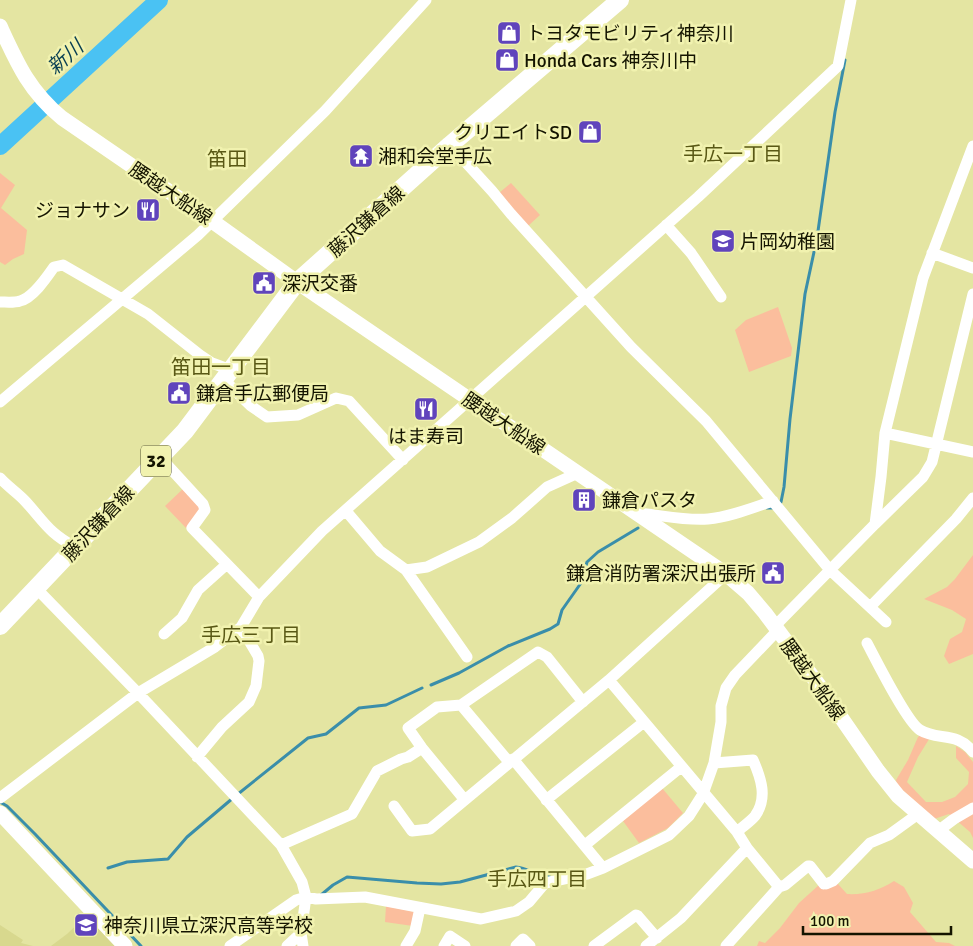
<svg xmlns="http://www.w3.org/2000/svg" width="973" height="946" font-family="Signika,'Noto Sans JP',sans-serif">
	<style>
		.built { fill: #d8d88e }
		.green { fill: #fbbe9d }
		.lines { fill: none; stroke-linecap: round; stroke-linejoin: round }
		.stream { stroke: #3a8eaa; stroke-width: 3 }
		.river { stroke: #4ac2f3; stroke-width: 18 }
		.street { stroke: #fff; stroke-width: 11 }
		.secondary { stroke: #fff; stroke-width: 15 }
		.primary { stroke: #fff; stroke-width: 18 }
		.labels { text-anchor: middle; stroke-width: 5; stroke-linejoin: round; paint-order: stroke }
		.shield { fill: #f1f2af; stroke: #565734; stroke-width: 1 }
		.shield-label { font-size: 18px; font-weight: bold; fill: #141400 }
		.poi-label { font-size: 19px; fill: #141400; stroke: #f1f2af; text-anchor: start }
		.street-label { font-size: 19px; fill: #141400; stroke: #f1f2af }
		.water-label { font-size: 20px; font-style: italic; fill: #083e52; stroke: #f1f2af }
		.neighbourhood-label { font-size: 20px; fill: #595815; stroke: #f1f2af }
	</style>
	<rect width="100%" height="100%" fill="#e4e5a2"/>
	<path class="built" d="M86 916 115 946H51L67 934Z
		M0 925 23 940 21 943 33 946H0Z"/>
	<path class="green" d="M0 173 15 185 1 208 27 230 24 254 13 259 5 265 0 262Z
		M511 183 540 215 528 226 499 193Z
		M778 307 792 348 791 356 749 372 735 330 746 320Z
		M186 486 200 503 198 516 186 528 165 506Z
		M973 555V654L949 664 944 656 950 639 962 632 966 619 952 610 924 599 947 587 955 579Z
		M922 734 931 736 918 757 907 782 926 802H942L955 797 968 784 969 772 956 758V746L965 752 973 762V838L970 832 949 814 934 819 897 785 896 780 908 760 918 737Z
		M662 788 683 813 668 828 639 843 623 821Z
		M894 881 904 887 913 903 910 912 936 942 949 943 955 946H757L759 941 765 943 780 928 799 903 820 884H838L847 894C865 895 880 890 894 881Z
		M386 906 415 912 413 926 385 922Z"/>
	<g class="lines">
		<path class="stream" d="M767 508H774L781 502 784 487 790 419 805 294 817 238 835 112 845 60
			M431 685 459 673 508 646 550 629 558 624 562 610 581 583 587 562 598 552 638 528
			M238 794 308 738 326 734 359 708 386 705 422 688
			M0 802 7 806 35 834 141 946
			M108 868 127 862 168 859 187 837 233 798
			M321 895 333 885 347 877 417 883 441 884 460 882 516 867C528 868 537 876 550 877"/>
		<path class="river" d="M0 146 159 0"/>
		<path class="street" d="M450 145 492 191 511 214 631 347 706 421 830 570 886 622
			M666 225 691 253 721 297
			M932 253 973 268
			M0 302C6 302 14 303 20 301 33 298 47 277 54 267L63 265 148 314 200 355 212 363 231 370
			M224 380 251 406 267 417 298 415 336 398 349 401 403 460
			M0 402 198 235 325 111 426 0
			M885 433 973 452
			M160 457 203 504 205 510 192 528 227 564
			M0 478C8 487 18 493 26 502 45 523 49 533 75 547
			M346 511 380 551 406 570 467 657
			M638 513C661 515 685 521 708 519 730 517 752 508 773 501
			M875 524 923 477 932 462 973 294
			M406 570 427 567 479 542 512 518 547 487 578 473
			M36 588 138 693 281 845 302 882 306 897 301 933 303 946
			M870 607 956 519 973 498
			M775 626 875 524 881 477 885 433 923 278 973 146
			M164 634 182 618 198 590 227 564 259 597
			M867 643C876 660 907 722 920 730 938 741 957 731 973 752
			M609 680 737 832 747 848 779 887
			M461 705 509 762
			M197 757 222 727 249 702 256 686 259 661 258 656 241 627
			M513 759 603 868
			M714 763 753 760C761 778 768 798 755 816 750 822 742 827 737 832
			M0 798 138 693 215 647 241 627 259 597 322 531 698 197 838 66 851 0
			M464 799 422 748 408 728 437 707 461 705 538 652 547 657 583 702
			M546 800 644 722
			M394 806 412 831 430 829 609 680 726 574
			M938 831 954 819 973 808
			M281 845 352 814 377 771 401 759 408 757 422 748
			M585 845 681 767
			M826 884 833 881 870 843 889 835 918 814
			M230 946 296 900 306 897 316 899 365 897 481 919 516 911 529 902 545 883 587 874 603 868 669 835 689 816 703 794 714 763 721 722V706L726 688 735 675 778 630
			M287 946 301 933
			M406 946 415 931 420 908
			M444 946 450 936 465 946
			M516 946 523 939 530 946
			M594 946 636 915 638 916 657 938
			M646 946 681 918 747 848
			M726 946 779 887 785 885 808 866H810L824 884"/>
		<path class="secondary" d="M0 26C17 63 29 91 62 118L212 221 297 282 726 574 748 593 765 613 818 684 878 771 898 796 973 861
			M0 813 125 946"/>
		<path class="primary" d="M0 626 185 431 297 282 450 145 620 0"/>
	</g>
	<defs>
		<symbol id="shop-square" viewBox="-11 -11 22 22"><rect x="-9" y="-9" width="18" height="18" rx="4" fill="#6044bc" stroke="#f1f2af"/><path d="M-5-2.5h2.3a2.7 3.5 0 0 1 5.4 0H5L5.5 6h-11ZM-1.5-2.5h3a1.5 2.3 0 0 0-3 0Z" fill="#fff"/></symbol>
		<symbol id="temple-square" viewBox="-11 -11 22 22"><rect x="-9" y="-9" width="18" height="18" rx="4" fill="#6044bc" stroke="#f1f2af"/><path d="M0-6L5-2H3V0L6.5 2.5H4V6H1.5V3h-3V6H-4V2.5H-6.5L-3 0V-2H-5Z" fill="#fff"/></symbol>
		<symbol id="restaurant-square" viewBox="-11 -11 22 22"><rect x="-9" y="-9" width="18" height="18" rx="4" fill="#6044bc" stroke="#f1f2af"/><path d="M-5-6h1v4h1v-4h1v4h1v-4h1v5L-1.5 .5V6h-2V.5L-5-1ZM5-6V6H3V1.5H1.5Q1.5-4 5-6Z" fill="#fff"/></symbol>
		<symbol id="school-square" viewBox="-11 -11 22 22"><rect x="-9" y="-9" width="18" height="18" rx="4" fill="#6044bc" stroke="#f1f2af"/><path d="M0-5L7-2L0 1L-7-2ZM-4 1L0 2.5L4 1V4Q0 6-4 4Z" fill="#fff"/></symbol>
		<symbol id="civic-square" viewBox="-11 -11 22 22"><rect x="-9" y="-9" width="18" height="18" rx="4" fill="#6044bc" stroke="#f1f2af"/><path d="M-.6-6.5H3V-4.5H.6V-3L4-1V1h2V6H-6V1h2V-1L-.6-3ZM-1.2 2.5V6h2.4V2.5Z" fill="#fff"/></symbol>
		<symbol id="building-square" viewBox="-11 -11 22 22"><rect x="-9" y="-9" width="18" height="18" rx="4" fill="#6044bc" stroke="#f1f2af"/><path d="M-4-6H4V6H1V3H-1V6H-4ZM-2.5-4.3h1.7v1.8h-1.7ZM.8-4.3h1.7v1.8H.8ZM-2.5-1h1.7V.8h-1.7ZM.8-1h1.7V.8H.8Z" fill="#fff"/></symbol>
	</defs>
	<g fill-rule="evenodd">
		<use href="#shop-square" x="495" y="19" width="28" height="28"/>
		<use href="#shop-square" x="493" y="46" width="28" height="28"/>
		<use href="#shop-square" x="576" y="118" width="28" height="28"/>
		<use href="#temple-square" x="347" y="142" width="28" height="28"/>
		<use href="#restaurant-square" x="134" y="196" width="28" height="28"/>
		<use href="#school-square" x="709" y="227" width="28" height="28"/>
		<use href="#civic-square" x="250" y="269" width="28" height="28"/>
		<use href="#civic-square" x="165" y="379" width="28" height="28"/>
		<use href="#restaurant-square" x="412" y="395" width="28" height="28"/>
		<use href="#building-square" x="570" y="486" width="28" height="28"/>
		<use href="#civic-square" x="759" y="559" width="28" height="28"/>
		<use href="#school-square" x="72" y="911" width="28" height="28"/>
	</g>
	<g class="labels">
		<rect class="shield" x="141" y="445.5" width="30" height="31" rx="4"/>
		<g class="shield-label">
			<text x="156" y="467">32</text>
		</g>
		<g class="poi-label">
			<text x="526" y="40">トヨタモビリティ神奈川</text>
			<text x="524" y="67">Honda Cars 神奈川中</text>
			<text x="572" y="139" text-anchor="end">クリエイトSD</text>
			<text x="378" y="163">湘和会堂手広</text>
			<text x="130" y="217" text-anchor="end">ジョナサン</text>
			<text x="740" y="248">片岡幼稚園</text>
			<text x="282" y="290">深沢交番</text>
			<text x="196" y="400">鎌倉手広郵便局</text>
			<text x="426" y="443" text-anchor="middle">はま寿司</text>
			<text x="602" y="507">鎌倉パスタ</text>
			<text x="756" y="580" text-anchor="end">鎌倉消防署深沢出張所</text>
			<text x="104" y="932">神奈川県立深沢高等学校</text>
		</g>
		<g class="street-label">
			<text transform="translate(171 193) rotate(34)" y="7">腰越大船線</text>
			<text transform="translate(366 221) rotate(-42)" y="7">藤沢鎌倉線</text>
			<text transform="translate(504 423) rotate(34)" y="7">腰越大船線</text>
			<text transform="translate(98 523) rotate(-47)" y="7">藤沢鎌倉線</text>
			<text transform="translate(813 679) rotate(54)" y="7">腰越大船線</text>
		</g>
		<g class="water-label">
			<text transform="translate(65 57) rotate(-42)" y="7">新川</text>
		</g>
		<g class="neighbourhood-label">
			<text x="733" y="161">手広一丁目</text>
			<text x="227" y="166">笛田</text>
			<text x="221" y="374">笛田一丁目</text>
			<text x="251" y="642">手広三丁目</text>
			<text x="537" y="886">手広四丁目</text>
		</g>
	</g>
	<path d="M803 926v8h148v-8" fill="none" stroke="#141400" stroke-width="2.5"/>
	<text x="810" y="926" font-size="15" fill="#141400" stroke="#f1f2af" stroke-width="4" paint-order="stroke">100 m</text>
</svg>
